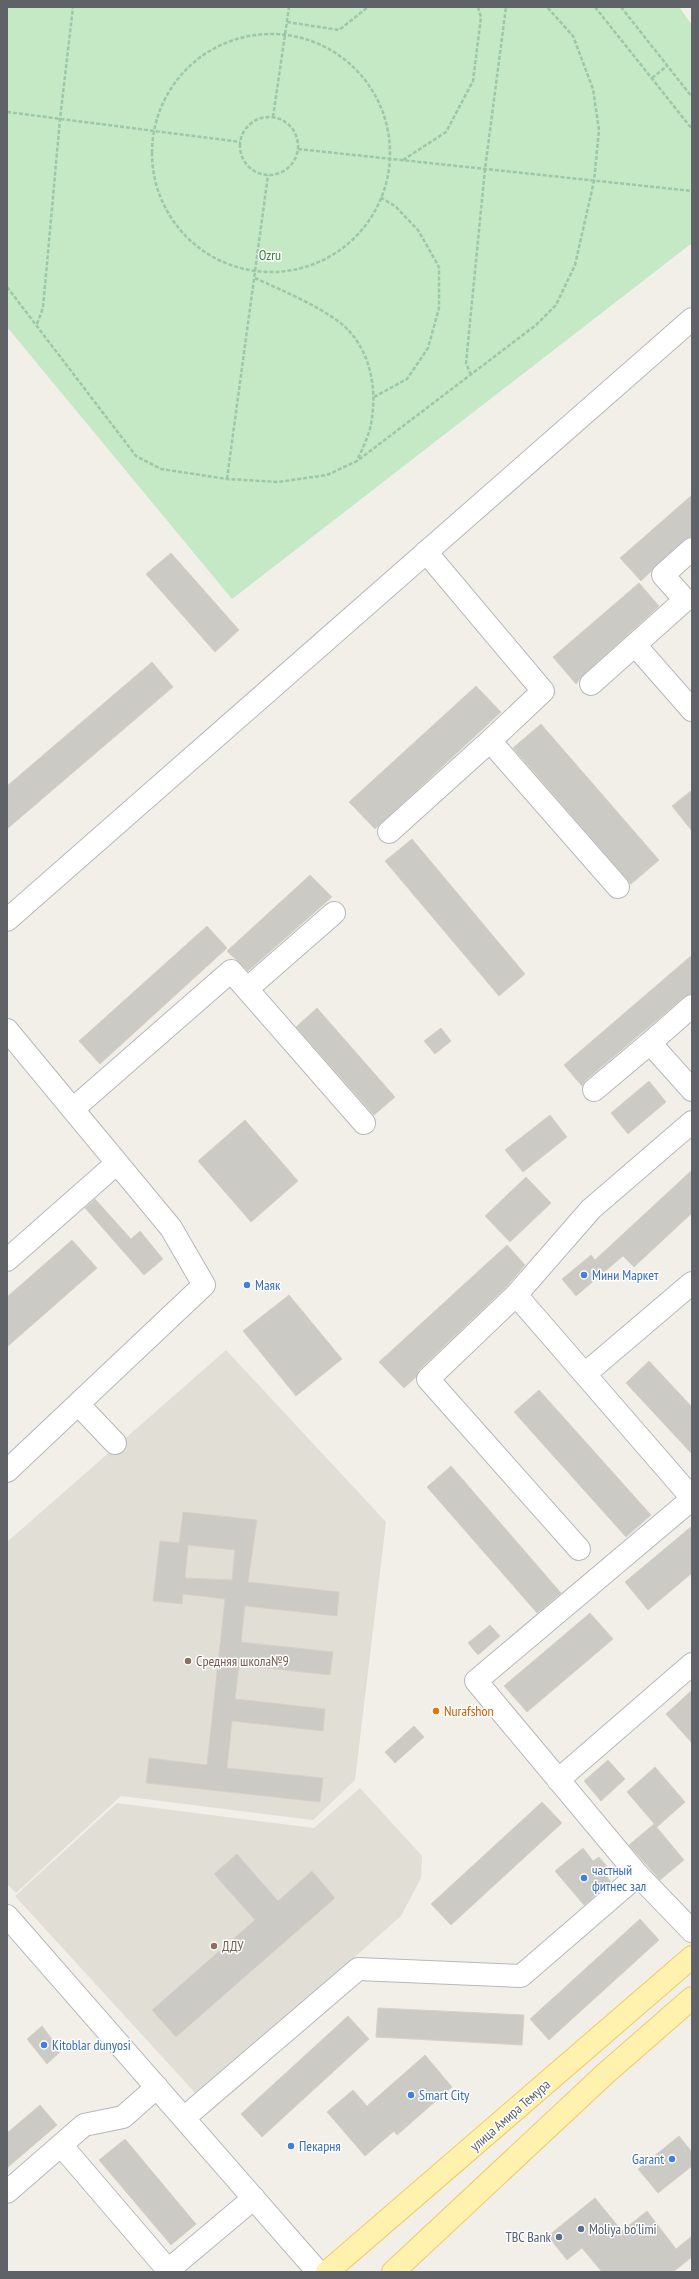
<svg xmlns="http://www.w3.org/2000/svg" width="699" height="2279" font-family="'PT Sans Narrow',sans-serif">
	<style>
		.education { fill: #e1ded6 }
		.green { fill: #c5e8c5 }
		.building { fill: #cccac5; stroke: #d6d1c6; fill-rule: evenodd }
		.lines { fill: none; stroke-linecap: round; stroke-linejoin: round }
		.minor-casing { stroke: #b5b8bc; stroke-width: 24 }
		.major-casing { stroke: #f2c960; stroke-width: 24 }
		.path { stroke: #9cc7a9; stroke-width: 2.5; stroke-dasharray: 4 2; stroke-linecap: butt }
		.minor { stroke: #fff; stroke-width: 22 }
		.major { stroke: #fff2af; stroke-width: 22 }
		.shop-dot { fill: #3f7fe0; stroke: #fff; stroke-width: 1.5 }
		.education-dot { fill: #8d6e63; stroke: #fff; stroke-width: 1.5 }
		.food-dot { fill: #e8710a; stroke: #fff; stroke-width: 1.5 }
		.service-dot { fill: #5c6f8a; stroke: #fff; stroke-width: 1.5 }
		.labels { text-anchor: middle; stroke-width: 3; stroke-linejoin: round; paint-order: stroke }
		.park-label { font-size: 14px; fill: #348238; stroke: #fff }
		.shop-label { font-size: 14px; fill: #366cbe; stroke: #fff; text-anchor: start }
		.education-label { font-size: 14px; fill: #785e54; stroke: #fff; text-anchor: start }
		.food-label { font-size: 14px; fill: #c56008; stroke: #fff; text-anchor: start }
		.street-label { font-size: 14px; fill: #5f6368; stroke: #fff }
		.service-label { font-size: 14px; fill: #4e5e75; stroke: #fff; text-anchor: start }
	</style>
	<rect width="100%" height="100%" fill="#f1efe8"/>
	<path class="education" d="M226 1350 386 1522 355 1780 313 1820 121 1796 16 1893 7 1884V1542Z
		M360 1788 422 1856 421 1878 401 1916 198 2096 15 1896 117 1803 314 1828Z"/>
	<path class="green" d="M7 7H679L692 25V243L232 599 7 327Z"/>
	<path class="building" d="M692 495V536L684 540 641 581 620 558Z
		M171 553 239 630 215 652 146 574Z
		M639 583 659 606 583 675 576 684 553 657Z
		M152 662 173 687 7 829V786Z
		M476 686 501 712 375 829 349 802Z
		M541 724 659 860 631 884 513 748Z
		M692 790V831L672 806Z
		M412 839 525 974 499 996 385 861Z
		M310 875 332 897 248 971 227 951Z
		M207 926 227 948 100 1064 79 1041Z
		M692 955V994L684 997 586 1080 582 1086 564 1065Z
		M317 1008 395 1097 374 1115 296 1027Z
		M441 1028 451 1041 435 1054 424 1041Z
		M649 1081 666 1102 628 1134 611 1113Z
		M550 1115 567 1137 523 1172 505 1150Z
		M245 1120 298 1181 251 1222 198 1161Z
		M692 1170V1213L634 1267 623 1256 576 1296 562 1279 591 1255 595 1260Z
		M526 1177 551 1203 510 1242 485 1216Z
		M95 1199 131 1239 140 1231 163 1259 144 1275 85 1208Z
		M72 1240 97 1268 7 1347V1297Z
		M507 1245 525 1265 507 1286 419 1370 416 1377 404 1388 379 1362Z
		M289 1295 342 1359 296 1396 243 1331Z
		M649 1361 692 1407V1454L626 1383Z
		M539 1390 651 1515 626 1537 514 1412Z
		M451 1466 561 1593 537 1613 427 1487Z
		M183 1512 257 1520 248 1582 339 1592 337 1616 245 1606 241 1642 333 1652 330 1675 239 1665 235 1699 325 1709 323 1731 232 1721 227 1768 323 1778 320 1802 146 1783 149 1758 207 1765 225 1599 183 1594 182 1604 153 1601 160 1541 179 1543ZM188 1545 235 1550 232 1580 185 1578Z
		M692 1526V1573L648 1610 625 1582Z
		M590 1613 613 1639 527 1712 504 1686Z
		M490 1625 500 1636 478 1655 468 1643Z
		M692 1690V1743L666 1714Z
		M414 1726 424 1737 395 1763 385 1752Z
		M608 1760 625 1779 601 1801 584 1781Z
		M655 1767 685 1802 657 1827 627 1792Z
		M542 1802 562 1823 451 1925 431 1904Z
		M654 1824 684 1860 660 1880 629 1845Z
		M583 1848 593 1861 599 1857 608 1868 603 1872 611 1882 584 1905 555 1871Z
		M237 1854 278 1901 312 1871 335 1898 176 2037 152 2010 255 1920 214 1874Z
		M640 1919 659 1940 549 2040 530 2019Z
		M378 2008 524 2015 522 2045 376 2037Z
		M348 2016 369 2039 262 2137 241 2114Z
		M42 2026 61 2051 47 2064 27 2039Z
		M425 2055 452 2087 397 2135 394 2131 365 2156 327 2112 353 2090 367 2106Z
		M40 2105 57 2125 7 2168V2133Z
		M679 2136 692 2152V2166L658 2193 638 2169Z
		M125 2139 196 2224 171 2245 99 2160Z
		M595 2198 622 2231 647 2211 676 2249 692 2236V2257L673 2272H602L582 2248 567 2260 548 2236Z"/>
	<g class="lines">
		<defs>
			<path id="minor" d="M426 552 543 691 490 741
				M635 645 692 710
				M591 684 685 600 663 575 692 549
				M389 832 490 741 618 887
				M7 920 692 319
				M247 989 334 913
				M7 1030 171 1228 204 1285 7 1471
				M650 1043 692 1006
				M594 1090 650 1043 692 1090
				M73 1109 231 971 364 1123
				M7 1260 117 1163
				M516 1295 692 1498
				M585 1374 692 1283
				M78 1404 115 1443
				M579 1549 428 1379 516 1295 591 1209 692 1122
				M558 1780 692 1664
				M638 1875 476 1681 692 1499
				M7 1916 318 2272
				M184 2118 358 1969 521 1976 638 1875 692 1931
				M61 2145 168 2270
				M7 2192 84 2125 123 2117 157 2087
				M166 2272 254 2198"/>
			<path id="major" d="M327 2272 692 1957
				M393 2272 606 2073 692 1998"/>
		</defs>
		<use href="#minor" class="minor-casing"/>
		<use href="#major" class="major-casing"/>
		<path class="path" d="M595 7 692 129
			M621 7 692 97
			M287 22 339 30 368 7
			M152 153a119 119 0 1 1 238 0a119 119 0 1 1-238 0Z
			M652 78 667 66
			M7 112 240 142
			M273 117 289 7
			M240 146a29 29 0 1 1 58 0a29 29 0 1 1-58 0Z
			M298 149 692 191
			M403 160 446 132 473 81 481 17 478 7
			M255 278C281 290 332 311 350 332 372 357 377 392 371 424 369 436 362 449 357 461
			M7 287 136 456 161 469 227 479 278 482 327 475 357 461 536 325 556 305 575 265 594 181 599 130 593 89 573 36 547 7
			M37 324 43 308 60 119 73 7
			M471 375 466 363 485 169 506 7
			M374 397 407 379 428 348 439 308V267L418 230 395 206 380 197
			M227 479 268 175"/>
		<use href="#minor" class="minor"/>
		<use href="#major" class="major"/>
	</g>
	<g class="shop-dot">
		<circle cx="584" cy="1275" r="4"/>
		<circle cx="247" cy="1285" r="4"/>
		<circle cx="584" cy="1878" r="4"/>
		<circle cx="44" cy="2045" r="4"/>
		<circle cx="411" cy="2095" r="4"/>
		<circle cx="291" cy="2146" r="4"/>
		<circle cx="672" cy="2159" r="4"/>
	</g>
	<g class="education-dot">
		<circle cx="188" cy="1661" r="4"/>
		<circle cx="214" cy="1946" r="4"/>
	</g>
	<circle class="food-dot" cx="436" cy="1711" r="4"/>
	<g class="service-dot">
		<circle cx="581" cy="2229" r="4"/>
		<circle cx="559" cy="2237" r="4"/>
	</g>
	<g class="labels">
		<g class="park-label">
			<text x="270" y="260">Ozru</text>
		</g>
		<g class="shop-label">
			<text x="592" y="1280">Мини Маркет</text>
			<text x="255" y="1290">Маяк</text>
			<text x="592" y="1875">частный<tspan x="592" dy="16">фитнес зал</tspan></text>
			<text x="52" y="2050">Kitoblar dunyosi</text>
			<text x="419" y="2100">Smart City</text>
			<text x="299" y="2151">Пекарня</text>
			<text x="664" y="2164" text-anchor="end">Garant</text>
		</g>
		<g class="education-label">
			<text x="196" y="1666">Средняя школа№9</text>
			<text x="222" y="1951">ДДУ</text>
		</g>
		<g class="food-label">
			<text x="444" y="1716">Nurafshon</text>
		</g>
		<g class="street-label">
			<text transform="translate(510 2115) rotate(-41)" y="5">улица Амира Темура</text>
		</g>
		<g class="service-label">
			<text x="589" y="2234">Moliya bo'limi</text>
			<text x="551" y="2242" text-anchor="end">TBC Bank</text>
		</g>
	</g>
	<rect width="699" height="2279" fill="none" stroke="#5f6368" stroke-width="16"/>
</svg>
